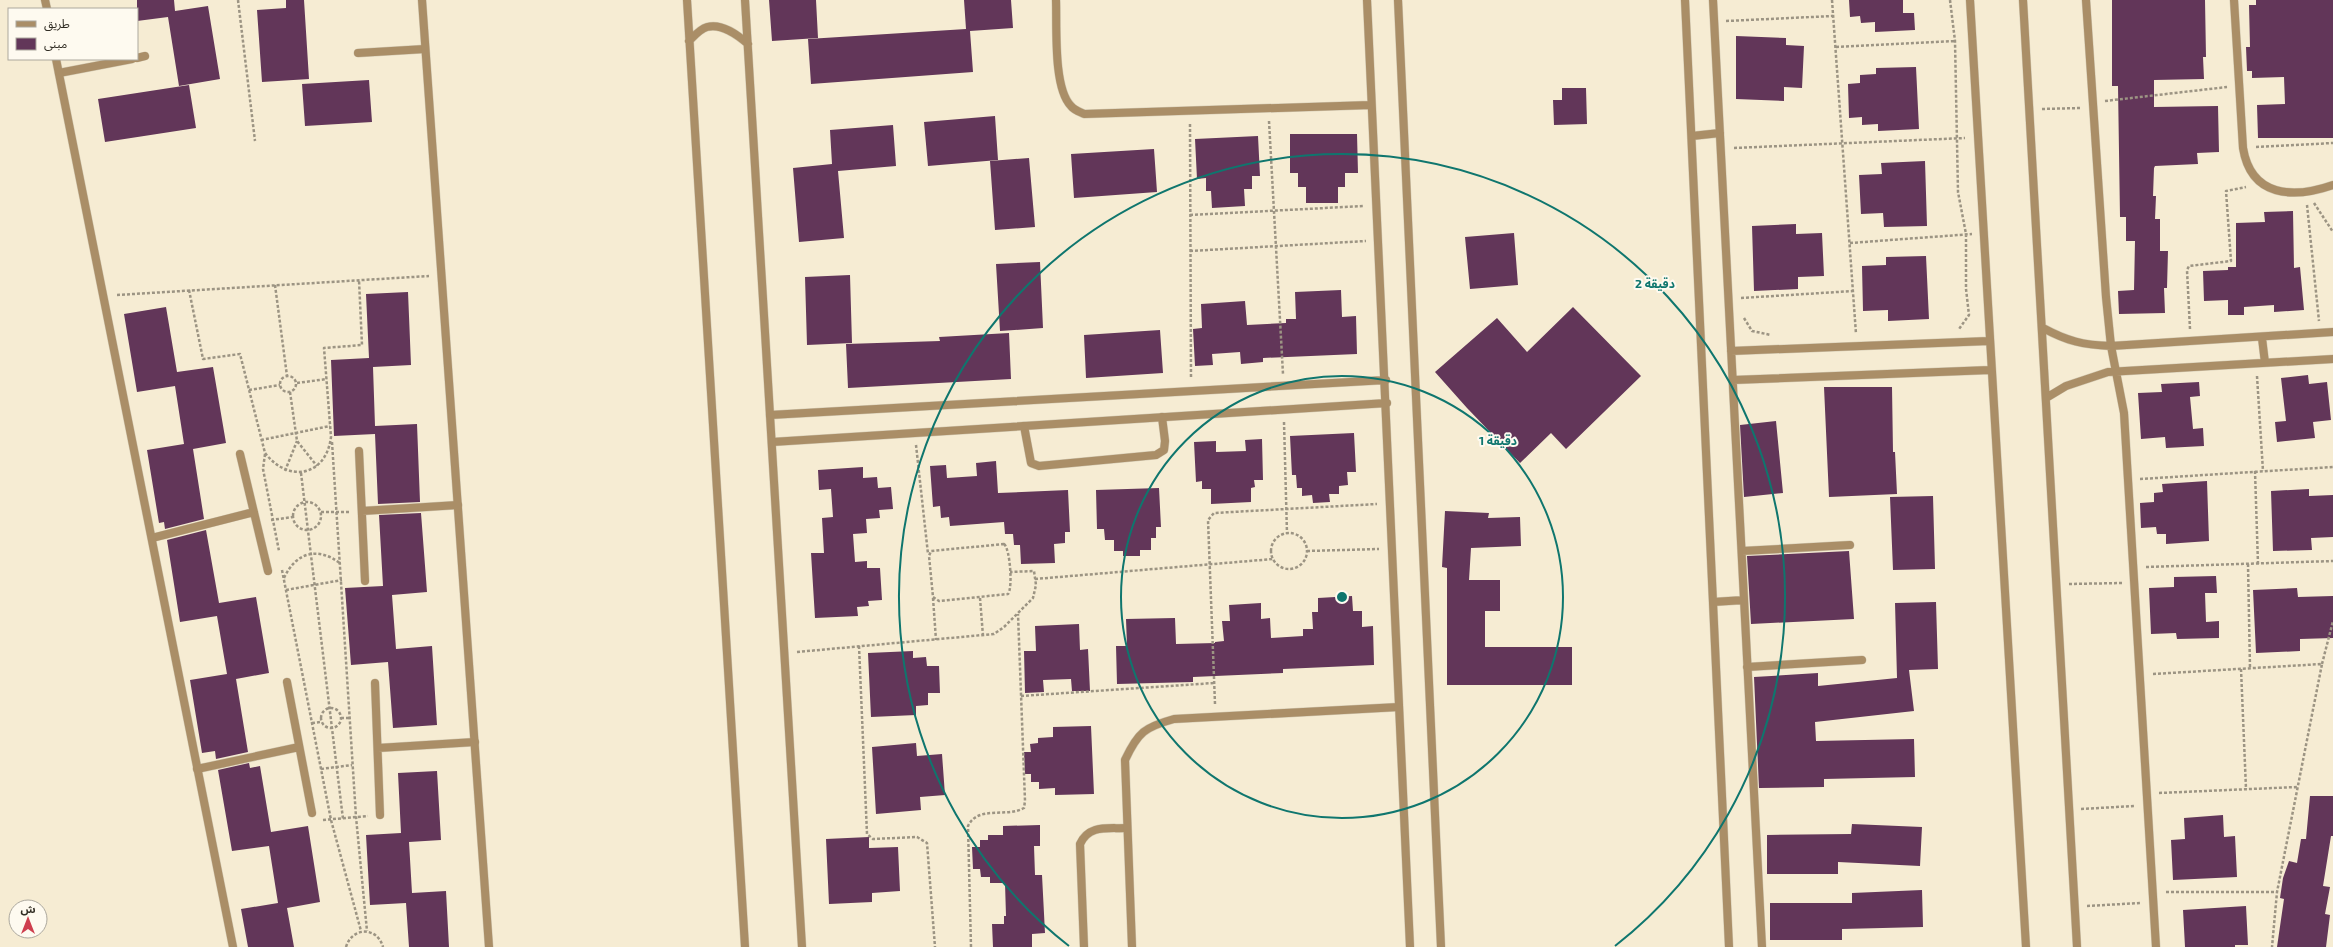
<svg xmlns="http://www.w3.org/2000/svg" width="2333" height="947" font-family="'Exo 2','Noto Sans Arabic',sans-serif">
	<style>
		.building { fill: #623659 }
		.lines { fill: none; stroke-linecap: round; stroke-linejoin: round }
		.service-casing { stroke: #d3cab4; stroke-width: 9 }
		.minor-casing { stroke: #d3cab4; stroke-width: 9 }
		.tertiary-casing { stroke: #d3cab4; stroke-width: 9 }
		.path { stroke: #9c9483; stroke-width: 2.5; stroke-dasharray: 3 2; stroke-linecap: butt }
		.service { stroke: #aa8e67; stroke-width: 8 }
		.minor { stroke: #aa8e67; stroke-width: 8 }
		.tertiary { stroke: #aa8e67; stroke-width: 8 }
		.ring { fill: none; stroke: #0f766e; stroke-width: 2 }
		.centre { fill: #0f766e; stroke: #fefaf0; stroke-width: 2 }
		.ring-label { font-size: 12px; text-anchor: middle; font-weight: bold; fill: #0f766e; stroke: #fefaf0; stroke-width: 4; stroke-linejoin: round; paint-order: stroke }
	</style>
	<rect width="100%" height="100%" fill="#f6ecd3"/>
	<path class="building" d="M137 0H174L175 11 208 6 220 79 179 86 168 17 137 21Z
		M286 0H304L309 79 262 82 257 10 286 8Z
		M769 0H816L818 38 772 41Z
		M964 0H1011L1013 28 970 31 973 72 811 84 808 39 966 29Z
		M1849 0H1903V13H1914L1915 30 1875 32V22L1861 23 1860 16 1850 17Z
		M2112 0H2205L2206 57H2203L2204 79 2154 80V107L2218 106 2219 152 2197 153 2198 164 2155 166 2154 168 2153 196H2156L2155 219H2160V251H2168L2167 288H2164L2165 313 2119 314 2118 291 2134 290 2135 241H2126V217H2120L2118 86H2112Z
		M2256 0H2333V138H2258L2257 105 2285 104 2284 77 2252 78V71H2247L2246 47H2250L2249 5H2256Z
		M1736 36 1786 38V45L1804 46 1802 88 1784 87V101L1736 99Z
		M1916 67 1919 129 1878 131V124L1862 125V117L1849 118 1848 84 1860 83V75L1876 74V68Z
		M369 80 372 122 305 126 302 84Z
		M189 85 196 128 105 142 98 99Z
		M1562 88H1586L1587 124 1554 125 1553 100H1562Z
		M995 116 998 160 928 166 924 122Z
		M893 125 896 166 838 171 844 238 799 242 793 168 832 164 830 130Z
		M1290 134H1357L1358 173H1345V187H1338V203H1306V187H1298V173H1290Z
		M1258 136 1260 176H1252V189H1244L1245 206 1212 208 1211 191H1206V178L1197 179 1195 139Z
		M1154 149 1157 192 1074 198 1071 154Z
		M1029 158 1035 227 995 230 990 161Z
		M1925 161 1927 226 1884 227 1883 213 1861 214 1859 175 1882 174 1881 163Z
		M2293 211 2294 268 2300 267 2304 310 2274 312V305L2244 307V315H2228V300L2204 301 2203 271 2228 270V267H2236V223L2265 222 2264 212Z
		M1796 224V234L1822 233 1824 276 1798 277V289L1754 291 1752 226Z
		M1514 233 1518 285 1470 289 1465 237Z
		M1926 256 1929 319 1888 321V310L1863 311 1862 266 1886 265V257Z
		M1040 262 1043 328 1000 331 996 264Z
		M850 275 852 343 807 345 805 277Z
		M1341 290 1342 317 1356 316 1357 354 1263 358V362L1241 364 1240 352 1212 354 1213 365 1195 366 1193 329 1202 328 1201 304 1245 301 1247 325 1286 323V319H1296L1295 292Z
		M408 292 411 365 373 367 375 426 417 424 420 502 378 504 375 434 334 436 331 360 369 358 366 294Z
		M166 307 177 372 213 367 226 443 193 449 204 519 165 529 164 522 159 523 147 450 184 444 175 386 137 392 124 314Z
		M1573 307 1641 376 1566 449 1551 433 1520 463 1467 408 1435 372 1497 318 1527 352Z
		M1160 330 1163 373 1086 378 1084 335Z
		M1009 333 1011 379 848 388 846 344 940 341 939 337Z
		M2308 375 2309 384 2327 382 2331 420 2313 422 2315 438 2277 442 2275 422 2286 421 2281 378Z
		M2199 382 2200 396 2190 397 2193 429 2203 428 2204 446 2166 448 2165 437 2141 439 2138 393 2162 392 2161 384Z
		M1824 387H1892L1893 452H1895L1897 494 1829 497Z
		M1776 421 1783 493 1744 497 1740 425Z
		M1354 433 1356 472H1347L1348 485 1339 486V494H1329L1330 502 1313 503 1312 495 1302 496V488H1297L1296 475H1292L1290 436Z
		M1262 439 1263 480H1254L1255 487 1251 488V502L1211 504V489H1202V481L1196 482 1194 442 1216 441V452L1246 451 1245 440Z
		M996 461 998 493 1068 490 1070 532H1065V543L1054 544 1055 563 1021 564 1020 545H1014L1013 534H1005L1004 522 950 526 949 517 941 518 940 506 933 507 930 466 946 465 947 478 977 476 976 463Z
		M863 467V478L877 477 878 488 891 487 893 509 879 510 880 518 866 519 867 533 853 534 855 562 867 561V568H880L882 600 868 601 869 606 857 607 858 616 815 618 811 553H824L822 518 833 517 831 489 819 490 818 470Z
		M2207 481 2209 541 2166 544V534H2157L2156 527 2141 528 2140 503 2154 502V493L2163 492 2162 484Z
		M1159 488 1161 527H1156V538H1151V550H1140V556H1123V551H1114V540H1105L1104 529H1097L1096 490Z
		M2309 489V496L2333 495V537L2311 538 2312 550 2273 551 2271 491Z
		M1933 496 1935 569 1893 570 1890 497Z
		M1445 511 1489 513 1488 518 1520 517 1521 546 1471 548 1469 580H1500V611H1485V647H1572V685H1447V568L1442 567Z
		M421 513 427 592 392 595 396 649 432 646 437 725 393 728 388 662 351 665 345 588 383 586 379 515Z
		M206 530 219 603 256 597 269 673 236 679 248 752 216 759 215 751 202 753 190 680 227 674 217 616 180 622 167 540Z
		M1849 551 1854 619 1751 624 1747 556Z
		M2216 576 2217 593H2205L2206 622 2219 621V638L2177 639 2176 633 2151 634 2149 588 2174 587V577Z
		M2297 588 2298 597 2333 596V638L2300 639V651L2256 653 2253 590Z
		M1352 596 1353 611H1362V627L1373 626 1374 665 1283 669V673L1193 677V682L1117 684 1116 646H1127L1126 619 1175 618 1176 644 1215 643V642L1224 641 1222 621H1230L1229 605 1261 603V619L1270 618 1271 638 1303 636V629H1313L1312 612H1318V598Z
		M1936 602 1938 669 1909 670 1914 711 1815 722 1816 741 1914 739 1915 777 1824 779V787L1759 788 1754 677 1818 673V686L1897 678 1895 603Z
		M1079 624 1080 650 1088 649 1090 691H1072L1071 679 1043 680 1044 692 1025 693 1024 651H1036L1035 626Z
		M913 651V658L926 657 927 666H939L940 693H928V705L916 706V715L871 717 868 653Z
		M1091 726 1094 794 1055 795V788L1039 789V782H1031V774H1025L1024 752H1031L1030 744 1038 743V738L1053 737V727Z
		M916 743 917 756 942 754 945 795 920 797 921 810 876 814 872 747Z
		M249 763 250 768 260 766 271 832 308 826 320 902 287 908 294 947H248L241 909 278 903 269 846 232 851 218 770Z
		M437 771 441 840 409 842 412 893 446 891 449 947H409L406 903 370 905 366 835 401 833 398 773Z
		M2310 796H2333V836H2331L2323 886 2330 887 2325 914 2330 915 2326 947H2277L2284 899 2280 898 2283 878 2289 861 2297 863 2301 839H2306Z
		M2223 815 2224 837 2235 836 2237 877 2173 880 2171 840 2185 839 2184 818Z
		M1852 824 1922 827 1920 866 1838 862V874H1767V835L1851 834Z
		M1040 825V846H1034L1035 875H1042L1045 933 1032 934V947H993L992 924H1004V916H1006L1005 883H990V877H981L980 869H973L972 847H980V840H988V835H1003V826Z
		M869 837V848L898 847 900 891 872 893V902L829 904 826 839Z
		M1922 890 1923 927 1842 929V940H1770V903H1852V893Z
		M2246 906 2248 945H2235V947H2185L2183 910Z"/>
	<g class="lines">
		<defs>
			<path id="service" d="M358 53 425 49
				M137 58 145 56
				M59 73 132 59
				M1024 426 1031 463 1039 466 1156 455 1164 450 1165 441 1162 417
				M359 451 365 581
				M240 454 268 571
				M362 511 458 505
				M152 538 254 512
				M287 682 312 813
				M375 683 380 815
				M378 748 475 742
				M197 769 299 747
				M1084 947 1080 844C1089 824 1108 829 1127 828"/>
			<path id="minor" d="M45 0 47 9
				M422 0 489 947
				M1056 0C1057 26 1053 88 1071 106 1074 110 1080 112 1084 114L1371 105
				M1367 0 1410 947
				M1398 0 1441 947
				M1685 0 1729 947
				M1713 0 1762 947
				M1970 0 2026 947
				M2023 0 2077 947
				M2086 0 2106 297 2111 346 2124 413 2156 947
				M2234 0 2243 148C2251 197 2293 199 2333 185
				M56 59 233 947
				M1692 136 1720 133
				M2043 328C2067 341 2083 345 2111 346L2333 332
				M2262 338 2265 363
				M1731 351 1989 341
				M1733 380 1990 370
				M2046 398 2066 386 2108 372 2333 359
				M770 415 1386 380
				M772 442 1387 403
				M1742 551 1850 545
				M1713 602 1744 600
				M1747 667 1862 660
				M1132 947 1125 760C1138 732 1145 727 1174 719L1399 707"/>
			<path id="tertiary" d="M687 0 745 947
				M745 0 802 947
				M689 41C694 36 700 29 707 27 721 23 738 35 748 44"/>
		</defs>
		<use href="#service" class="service-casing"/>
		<use href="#minor" class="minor-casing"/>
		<use href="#tertiary" class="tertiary-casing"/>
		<path class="path" d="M238 0 255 141
			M1832 0 1856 334
			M1950 0 1955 41 1958 192 1966 234V289L1969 315 1959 329
			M1726 21 1833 16
			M1836 47 1955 41
			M2105 101 2227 87
			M2042 109 2081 108
			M1269 121 1283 374
			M1190 124 1191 379
			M2256 147 2333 143
			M1734 148 1965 138
			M2314 203 2333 232
			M2307 205 2319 321
			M1190 215 1364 206
			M1850 243 1972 234
			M1190 251 1366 241
			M275 285 287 376
			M189 290 203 359 240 354 265 453C288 483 326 477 331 437L324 348 362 345 359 280
			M117 295 429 276
			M1741 298 1853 291
			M1744 318 1752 331 1771 335
			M2190 329 2187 270 2189 266 2231 261 2226 191 2246 187
			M280 384a8 8 0 1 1 16 0a8 8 0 1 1-16 0Z
			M2257 376 2263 471
			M297 383 327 379
			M249 390 280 385
			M290 392 297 441 317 466
			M1284 422 1287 534
			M261 440 330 426
			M332 442 356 817 367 931
			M916 445 928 554
			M265 454 263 469 279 551
			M285 471 297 441
			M2255 471 2258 564
			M301 473 343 819
			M2140 479 2333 467
			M293 516a14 14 0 1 1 28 0a14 14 0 1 1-28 0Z
			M321 512H349
			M271 520 293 517
			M1271 551a18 18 0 1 1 36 0a18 18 0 1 1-36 0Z
			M1004 544C1010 548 1013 588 1008 594L939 601 933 597 929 556 931 551Z
			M1307 551 1379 549
			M2248 564 2250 668
			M2146 567 2333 561
			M282 570 331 820 361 931
			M284 578C296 552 318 546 341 564
			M1035 579 1273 559
			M2069 584 2122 583
			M286 590 342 580
			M933 598 936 640
			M980 598 983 636
			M859 646 867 834 873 839 917 837 927 843 935 947
			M797 652 994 634 1004 627 1033 598 1036 585 1034 571 1010 572
			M2322 664 2333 621
			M2241 669 2246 789
			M2153 674 2322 664 2277 892 2272 947
			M1021 696 1214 683
			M1215 704 1208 520 1214 513 1377 504
			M321 718a10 10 0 1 1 20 0a10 10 0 1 1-20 0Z
			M341 718H350
			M312 723 321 722
			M321 769 352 765
			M2159 793 2297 787
			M2081 809 2134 806
			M323 820 368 816
			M2166 892H2277
			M2087 906 2140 903
			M346 947C352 927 377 926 383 947
			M971 947 968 826C978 805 1006 818 1024 808L1025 801 1018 614"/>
		<use href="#service" class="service"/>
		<use href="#minor" class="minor"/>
		<use href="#tertiary" class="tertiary"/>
	</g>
	<g class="ring">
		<circle cx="1342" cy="597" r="221"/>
		<path d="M1069 946A443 443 0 1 1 1615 946"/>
	</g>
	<circle cx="1342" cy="597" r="6" class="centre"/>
	<g class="ring-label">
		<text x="1655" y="288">2 دقيقة</text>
		<text x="1498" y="445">1 دقيقة</text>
	</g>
	<rect x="8" y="8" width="130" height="52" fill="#fefaf0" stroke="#aca89e"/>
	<rect x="16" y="21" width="20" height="6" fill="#aa8e67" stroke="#aca89e"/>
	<text x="44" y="28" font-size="12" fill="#312d24">طريق</text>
	<rect x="16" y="38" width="20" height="12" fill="#623659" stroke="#aca89e"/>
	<text x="44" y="48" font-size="12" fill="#312d24">مبنى</text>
	<g transform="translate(28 919)"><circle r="19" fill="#fefaf0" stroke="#aca89e"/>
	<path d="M0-3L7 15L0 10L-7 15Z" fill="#ce3e4e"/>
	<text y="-6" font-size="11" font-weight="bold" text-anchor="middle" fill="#312d24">ش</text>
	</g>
</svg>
